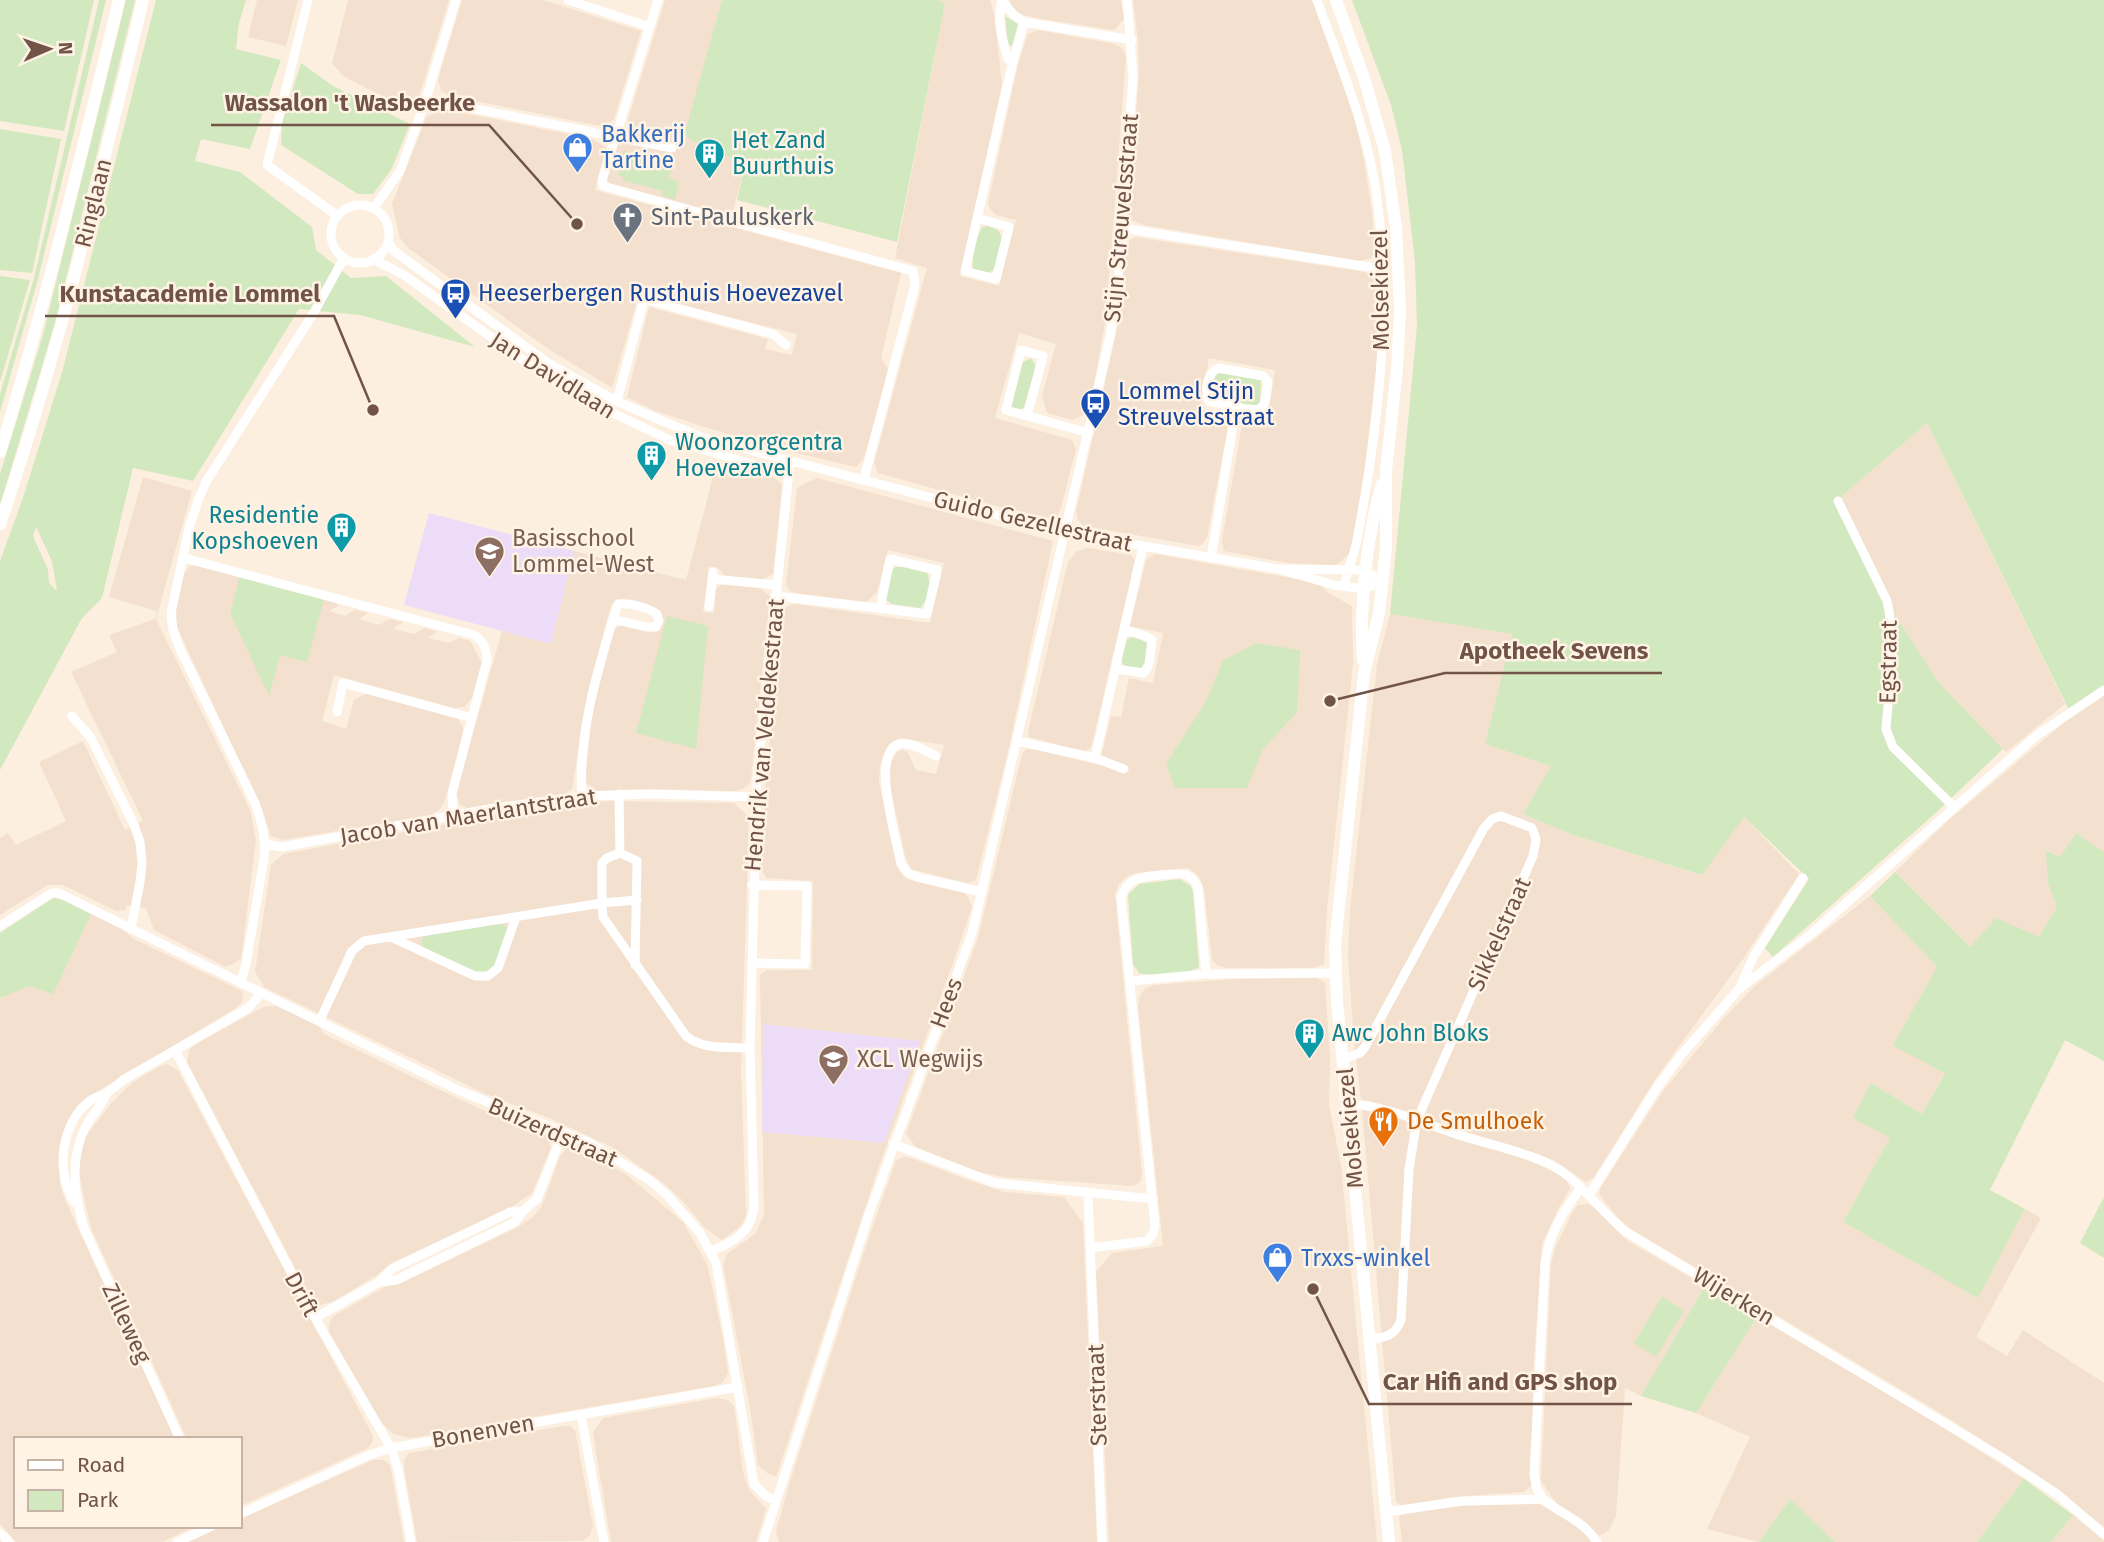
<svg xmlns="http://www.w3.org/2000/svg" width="2104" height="1542" font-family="'Fira Sans',sans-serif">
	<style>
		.residential { fill: #f3e0ce }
		.education { fill: #ecdcf7 }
		.green { fill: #d2e8be; fill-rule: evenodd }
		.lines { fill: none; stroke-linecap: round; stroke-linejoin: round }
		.street { stroke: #fff; stroke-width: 9 }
		.secondary { stroke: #fff; stroke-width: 12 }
		.labels { text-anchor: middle; stroke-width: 5; stroke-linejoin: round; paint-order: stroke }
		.shop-label { font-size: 23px; fill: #366cbe; stroke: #fff3e5; text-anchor: start }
		.culture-label { font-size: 23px; fill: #0d838f; stroke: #fff3e5; text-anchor: start }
		.street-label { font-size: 23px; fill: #715447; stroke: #fff3e5 }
		.worship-label { font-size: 23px; fill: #5b616d; stroke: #fff3e5; text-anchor: start }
		.transit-label { font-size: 23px; fill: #164399; stroke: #fff3e5; text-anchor: start }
		.education-label { font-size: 23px; fill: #785e54; stroke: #fff3e5; text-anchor: start }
		.food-label { font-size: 23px; fill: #c56008; stroke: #fff3e5; text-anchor: start }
		.leader { fill: none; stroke: #715447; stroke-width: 2.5 }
		.callout-dot { fill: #715447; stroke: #fff3e5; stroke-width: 2.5 }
		.callout-label { font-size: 24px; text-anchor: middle; font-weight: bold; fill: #715447; stroke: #fff3e5; stroke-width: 5; stroke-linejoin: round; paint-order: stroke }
	</style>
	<rect width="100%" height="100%" fill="#fcefdf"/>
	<path class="residential" d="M257 0H298L286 46 248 37Z
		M348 0H449L414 112 343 76 332 63Z
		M462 0H543L641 31 614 119 605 126 595 125 450 96 441 91 438 81 441 69Z
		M665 0H722L685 136 745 165 731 218 610 184 607 180 617 144 625 141 628 119Z
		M939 0H990L994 13 1002 84 960 276 999 286 1016 220 996 215 991 210 988 204 1018 64 1028 34 1038 30 1115 44 1123 49 1126 58 1106 318 1092 395 1085 414 1072 420 1047 413 1042 395 1056 344 1019 333 995 418 1072 440 1076 449 1061 508 1057 516 1050 518 996 506 878 473 874 463 927 268 895 258 945 4Z
		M1010 0H1121L1124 19 1114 30 1041 19 1019 14 1012 8Z
		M1133 0H1312L1354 116 1364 160 1372 212 1375 252 1371 258 1360 261 1143 225 1130 219 1128 212 1139 75 1138 42Z
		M445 109 592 139 606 147 595 190 901 273 881 358 889 371 863 460 856 467 788 451 714 430 653 410 627 397 649 307 768 339 765 349 792 355 797 334 639 294 612 388 547 348 408 248 400 238 392 204 426 118 434 111Z
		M1135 237 1359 271 1370 274 1375 278 1377 285V360L1363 485 1350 552 1339 563 1333 565 1288 563 1224 551 1222 540 1243 419 1267 423 1275 370 1209 358 1200 411 1230 417 1207 537 1204 542 1199 546 1084 526 1078 520 1076 512 1118 325 1125 248 1129 241Z
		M1927 423 2065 704 2006 752 1939 683 1894 613 1836 501Z
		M717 462 775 478 782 485 773 574 762 580 725 576 718 568 709 566 703 612 714 613 716 589 722 584 760 588 770 596 751 779 747 787 736 791 637 789 598 791 587 784 585 777 593 709 614 629 623 625 650 632 657 630 656 609 618 599 611 605 588 691 572 789 565 794 467 808 460 805 456 793 502 631 551 644 574 551 686 580Z
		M143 477 192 491 156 619 250 810 256 840 241 959 226 967 154 930 146 908 127 905 125 910 116 911 63 885H48L0 915V838L8 833 16 845 66 821 39 762 83 741 125 830 143 821 71 672 117 652 109 635 155 619 157 611 109 597Z
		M817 478 1053 541 1008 752 976 880 967 883 911 869 905 856 889 780 891 762 897 752 903 750 908 753 916 770 936 774 944 745 900 738 889 744 880 765 879 783 899 870 902 874 907 879 964 893 968 897 972 907 952 966 879 1166 776 1477 767 1473 758 1465 750 1408 723 1264 727 1254 755 1234 764 1215 760 975 767 970H812L813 881 766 878 761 868 766 776 783 610 789 605 796 604 930 623 944 563 888 550 877 592 866 602 796 593 790 591 786 585 797 488Z
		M1088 548 1131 555 1135 560 1092 744 1089 749 1084 752 1029 737 1028 732 1068 562 1077 551Z
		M1155 554 1302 580 1321 585 1328 593 1352 606 1353 664 1327 910 1324 964 1314 968H1225L1217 965 1212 959 1204 889 1200 878 1195 873 1188 868 1135 873 1127 876 1119 884 1115 894 1142 1174 1140 1182 1133 1186 1003 1177 978 1172 916 1147 906 1134 978 938 1022 754 1026 749 1037 750 1099 765 1111 716 1121 717 1129 678 1153 683 1163 633 1130 626 1146 560Z
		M195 565 336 602 338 606 329 611 345 616 355 610 368 613 359 619 379 625 390 619 403 622 393 629 414 634 425 628 437 632 428 638 449 643 460 638 470 641 482 663 472 698 464 707 454 708 334 675 322 721 346 729 354 700 367 693 457 718 463 727 462 735 445 801 440 809 431 815 283 840 271 836 260 805 177 627 176 603 184 574 189 567Z
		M1390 614 1512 634 1485 744 1551 766 1523 814 1573 835 1701 875 1744 817 1799 874 1743 959 1658 1075 1594 1177 1586 1182 1555 1161 1541 1155 1361 1099 1354 1043 1348 956 1350 910 1377 664Z
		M2104 694V852L2076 833 2060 857 2047 850 2048 884 2057 907 2039 937 1970 947 1895 872 1951 818 2072 716Z
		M608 801 734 803 749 817 741 1072 746 1215 742 1225 722 1240 705 1228 682 1200 662 1182 612 1147 549 1118 490 1096 264 987 255 972 271 865 283 854 518 811Z
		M1870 896 1937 967 1945 1072 1922 1114 1871 1083 1890 1138 1843 1222 1978 1298 2025 1209 2041 1218 1976 1337 2007 1356 2023 1330 2104 1383V1527L2035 1474 1934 1409 1631 1229 1617 1217 1599 1194 1601 1187 1663 1091 1724 1018 1755 986Z
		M91 913 123 930 134 939 240 990 243 994 242 1002 236 1008 90 1096 78 1106 69 1121 60 1148V1184L66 1202 175 1439H16V1526H196L162 1542H16L0 1524V999L8 993 29 986Z
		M1317 978 1325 983 1330 1058 1329 1105 1341 1165 1377 1542H1109L1096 1272 1112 1253 1163 1246 1138 1006 1139 997 1145 989 1153 985 1235 979Z
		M276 1006 319 1026 324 1034 425 1083 483 1110 546 1134 551 1148 532 1193 510 1208 391 1263 377 1275 334 1301 321 1305 313 1302 187 1062 189 1050 196 1044 263 1007Z
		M168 1064 179 1072 373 1436 372 1443 366 1449 240 1506V1439H187L91 1228 79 1174V1159L83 1140 110 1105 127 1087 142 1076 163 1065Z
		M1368 1108 1534 1162 1559 1174 1567 1181 1570 1189 1558 1209 1542 1244 1533 1375 1532 1485 1524 1492 1452 1497 1407 1505H1400L1396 1501 1362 1109Z
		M570 1145 585 1150 627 1175 683 1222 707 1264 723 1338 728 1372 726 1377 722 1383 714 1386 411 1438 393 1434 381 1422 329 1332V1324L333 1316 385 1287 400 1284 518 1227 533 1217 542 1206 560 1156Z
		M904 1157 911 1158 968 1180 1005 1192 1064 1197 1083 1223 1097 1542H779L776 1531 789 1485 866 1246 896 1160Z
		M1588 1204 1596 1209 1626 1240 1705 1286 1641 1396 1625 1388 1616 1516 1608 1531 1599 1536 1583 1520 1557 1504 1541 1481 1551 1263 1556 1246 1572 1213 1578 1205Z
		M1757 1317 1920 1413 2024 1479 1977 1542H1835L1790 1499 1759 1542 1707 1529 1750 1437 1696 1413Z
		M716 1398 728 1400 734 1406 743 1472 749 1490 766 1509 756 1542H611L593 1433 603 1418Z
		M563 1426H570L575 1430 593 1526 590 1535 583 1541 417 1542 404 1468V1461L409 1453Z
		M373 1460H383L390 1465 404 1542H189L223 1526H240V1519Z
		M1539 1504 1581 1528 1592 1542H1402L1399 1517 1403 1514 1454 1506Z
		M2073 1515 2104 1541V1542H2051Z"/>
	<path class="education" d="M429 513 574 551 551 644 404 605Z
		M763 1024 920 1041 884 1143 762 1132Z"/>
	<path class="green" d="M0 0H94L64 131 0 121Z
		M99 0H106L38 279 0 412V394L34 278Z
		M126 0H135L55 323 0 505V474L43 335Z
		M156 0H246L239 23 236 49 281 60 250 149 201 139 195 161 240 172 312 227 316 250 351 278 386 276 475 347 360 315 299 309 193 481 133 468 102 598 82 618 0 770V561L23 498 63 369ZM36 527 52 561 57 591 49 583 48 570 33 536Z
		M722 0H939L945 4 897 242 737 200 745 165 684 136Z
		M1352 0H2104V694L2072 716 1927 423 1836 501 1894 613 1939 683 2003 749 1940 809 1773 957 1765 948 1809 879 1744 817 1702 875 1573 835 1523 814 1551 766 1485 744 1512 634 1390 614 1417 326 1415 262 1402 150 1391 105Z
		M1005 16 1018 24 1012 46 1008 45Z
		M301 63 333 86 410 124 391 170 373 194H358L281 145 282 123Z
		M0 129 61 139 32 273 0 270Z
		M623 151 674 162 669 178 679 182 675 200 662 195 663 191 622 180 624 177 618 175Z
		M988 226 998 230 1002 238 995 269 987 274 973 269C971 256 976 239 982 227Z
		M0 276 30 280 0 382Z
		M1031 358 1036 366 1024 407 1020 410 1012 408 1011 403 1023 362Z
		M1218 373 1261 380 1260 403 1255 406 1212 398 1215 375Z
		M895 567H903L927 573C932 583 928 601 920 608L892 604 886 600 892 571Z
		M240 576 324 599 307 662 280 655 269 696 230 613Z
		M667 616 708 626 696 749 636 733Z
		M1134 637 1148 643 1145 665 1140 670 1125 667 1121 661 1127 639Z
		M1256 643 1300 650 1297 712 1262 750 1247 788H1175L1166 764 1205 703 1223 661Z
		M2076 833 2104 852V1061L2065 1040 1990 1190 2025 1209 1978 1298 1843 1222 1890 1138 1853 1118 1871 1083 1922 1114 1945 1073 1893 1046 1937 967 1870 896 1895 872 1970 947 1996 918 2039 937 2057 907 2048 884 2046 850 2060 857Z
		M1180 879 1191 886 1193 893 1199 967C1188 975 1151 977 1139 973L1133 964 1128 895 1139 884Z
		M53 898 64 900 91 914 53 994 29 986 0 998V933Z
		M502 923 508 929C502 948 501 968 481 974L425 949 422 945V939L428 935Z
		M2104 1197V1258L2080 1243Z
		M1705 1286 1757 1317 1696 1413 1641 1396Z
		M1662 1297 1684 1311 1656 1357 1634 1343Z
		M2024 1479 2073 1515 2051 1542H1977Z
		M1790 1499 1835 1542H1759Z"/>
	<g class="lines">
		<path class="street" d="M308 0 267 165 338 216
			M568 0 650 27
			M658 0 608 161 602 180 603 186 913 271 915 285 864 479
			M1001 0 1014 15 1024 22
			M1317 0C1340 64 1368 130 1377 198 1392 311 1378 429 1357 540 1354 556 1347 570 1344 586
			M1002 2C996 19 1003 42 1008 59L1013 61
			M426 99 672 148
			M331 234a29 29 0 1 1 58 0a29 29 0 1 1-58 0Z
			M374 208 400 171 426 99 456 0
			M977 218 1009 227 996 279 965 271 1013 61 1024 22 1132 40
			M1121 228 1382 269
			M388 241 394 251 548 363 618 402 703 438 1066 533 1279 569 1334 585 1365 589 1382 581 1363 570 1279 569
			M373 259 404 275 550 379 600 407 670 440 787 474
			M617 401 644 299 773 334 786 345
			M1027 416 1043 356 1021 350 1006 410 1089 433
			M1838 501 1887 601C1897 642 1889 687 1886 729L1893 747 1954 807
			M184 558 474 635C484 642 486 648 487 660L452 794 453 817
			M1211 558 1236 407C1265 413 1264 411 1268 382L1263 376 1219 368C1207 372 1204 391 1209 401L1236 407
			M712 579 777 585
			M775 596 927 614 937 570 890 559 880 608
			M709 607 713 572
			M1116 669 1144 673 1149 664 1152 640 1145 636 1125 630
			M337 712 343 683 472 718
			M72 716 91 738 134 825 140 842 142 863 140 882 131 929
			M1018 741 1095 758 1124 769
			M936 756C927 752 910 741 900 744 869 751 897 841 901 864L908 873 917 877 982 892
			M1095 758 1143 546
			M619 794 620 853
			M582 796C578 735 596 677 613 619L646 627H656L659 621 657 614C647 607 631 603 618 604L613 619
			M265 844 282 847 495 808 582 796 653 794 756 797
			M0 926 52 893H59L460 1091 588 1142 651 1181 668 1196 700 1233 716 1263 754 1484 766 1496 776 1501
			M393 938 475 976H488L498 968 516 917
			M752 963 805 964 807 886 752 885
			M635 965 637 861 620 853 607 858 602 863V903L637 900
			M1130 981 1206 974 1335 973
			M241 982 246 964 264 859C266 838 262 822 255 803L180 649 173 630 171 613 189 528 199 498 206 482 313 314 344 258
			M1739 989 1811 934 2036 736 2104 690
			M320 1020 352 951 364 941 602 903 603 917 686 1036C703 1050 728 1047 750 1048
			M175 1050 315 1318 391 1448 398 1469 411 1542
			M1343 1059 1360 1053 1365 1047 1484 828 1492 819 1501 816 1532 828 1536 839 1533 856 1417 1120 1409 1169 1401 1320C1395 1336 1385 1338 1369 1339
			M107 1093C101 1106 93 1114 86 1126 69 1158 74 1195 84 1228L180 1439
			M1347 1104C1386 1105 1425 1124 1462 1136 1494 1146 1542 1155 1568 1176 1589 1193 1605 1215 1626 1232L2001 1457 2057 1494 2104 1534
			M893 1144 995 1183 1153 1199
			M1088 1193 1102 1542
			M1590 1194 1658 1086 1682 1054 1739 989 1754 956 1803 878
			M75 1203C55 1174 60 1122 91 1100 95 1097 102 1096 106 1093 112 1090 118 1084 123 1080L247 1009 262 993
			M1090 1248 1147 1241 1153 1234 1155 1226 1121 898C1124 891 1125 885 1133 881 1140 876 1180 872 1187 875 1193 878 1196 883 1198 888L1206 974
			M711 1251C734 1242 751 1233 754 1207L750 1048 757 779 790 462
			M379 1282 396 1280 515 1222 523 1211 537 1199 563 1132
			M315 1318 379 1282 392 1269 510 1212 523 1211
			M581 1415 604 1542
			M1543 1499 1537 1489 1534 1475 1545 1263C1549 1234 1563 1212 1580 1189
			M1386 1512 1463 1501 1543 1499C1562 1515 1583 1520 1597 1542
			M240 1514 369 1455 391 1448 738 1387
			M0 1533 9 1542
			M177 1542 212 1526
			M763 1542 869 1214 972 933 1110 336 1118 282 1133 76 1127 0"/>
		<path class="secondary" d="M1336 0 1365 81 1385 151 1396 228 1400 311 1397 369 1386 470V548L1379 613 1364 673 1339 907 1335 945 1337 1002 1389 1542
			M0 452C46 303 82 151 119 0
			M0 524C59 352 100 176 143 0
			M1363 660C1359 607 1367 535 1382 484"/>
	</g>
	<defs>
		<symbol id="shop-pin" viewBox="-11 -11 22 30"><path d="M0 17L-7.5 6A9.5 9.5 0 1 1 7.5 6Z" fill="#3f7fe0" stroke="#fff3e5"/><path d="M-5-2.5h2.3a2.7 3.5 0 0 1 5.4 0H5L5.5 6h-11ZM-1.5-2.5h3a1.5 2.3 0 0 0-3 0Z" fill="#fff"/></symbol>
		<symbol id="building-pin" viewBox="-11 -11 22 30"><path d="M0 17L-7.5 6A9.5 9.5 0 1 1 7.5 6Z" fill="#0f9aa8" stroke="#fff3e5"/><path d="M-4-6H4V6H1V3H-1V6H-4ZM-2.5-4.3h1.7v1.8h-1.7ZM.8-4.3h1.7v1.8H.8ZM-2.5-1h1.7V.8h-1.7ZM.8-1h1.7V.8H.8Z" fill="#fff"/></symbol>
		<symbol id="church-pin" viewBox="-11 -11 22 30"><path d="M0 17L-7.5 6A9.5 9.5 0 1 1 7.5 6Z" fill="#6b7280" stroke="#fff3e5"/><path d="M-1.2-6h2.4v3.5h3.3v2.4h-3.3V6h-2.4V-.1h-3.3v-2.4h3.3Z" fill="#fff"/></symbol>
		<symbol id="bus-pin" viewBox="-11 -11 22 30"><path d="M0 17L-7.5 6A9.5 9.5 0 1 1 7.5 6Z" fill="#1a4fb4" stroke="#fff3e5"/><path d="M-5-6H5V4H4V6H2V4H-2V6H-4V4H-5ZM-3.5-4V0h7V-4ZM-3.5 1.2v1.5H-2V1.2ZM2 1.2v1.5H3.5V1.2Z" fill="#fff"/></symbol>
		<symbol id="school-pin" viewBox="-11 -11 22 30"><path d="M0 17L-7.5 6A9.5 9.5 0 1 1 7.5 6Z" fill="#8d6e63" stroke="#fff3e5"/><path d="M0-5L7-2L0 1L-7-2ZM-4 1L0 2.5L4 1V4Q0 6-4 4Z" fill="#fff"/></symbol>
		<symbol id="restaurant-pin" viewBox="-11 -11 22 30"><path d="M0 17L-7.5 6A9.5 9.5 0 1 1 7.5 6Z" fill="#e8710a" stroke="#fff3e5"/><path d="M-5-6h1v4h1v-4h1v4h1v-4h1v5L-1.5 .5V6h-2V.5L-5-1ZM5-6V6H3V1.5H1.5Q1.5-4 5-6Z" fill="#fff"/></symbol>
	</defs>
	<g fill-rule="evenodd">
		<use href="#shop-pin" x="560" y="130" width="35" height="47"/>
		<use href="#building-pin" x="692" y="136" width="35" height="47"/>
		<use href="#church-pin" x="610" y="200" width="35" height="47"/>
		<use href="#bus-pin" x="438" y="276" width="35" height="47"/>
		<use href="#bus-pin" x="1078" y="386" width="35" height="47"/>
		<use href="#building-pin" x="634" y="438" width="35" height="47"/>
		<use href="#building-pin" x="324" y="510" width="35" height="47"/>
		<use href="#school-pin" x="472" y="534" width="35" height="47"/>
		<use href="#building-pin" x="1292" y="1016" width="35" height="47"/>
		<use href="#school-pin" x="816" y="1042" width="35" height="47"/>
		<use href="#restaurant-pin" x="1366" y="1104" width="35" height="47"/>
		<use href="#shop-pin" x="1260" y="1240" width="35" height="47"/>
	</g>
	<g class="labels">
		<g class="shop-label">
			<text x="601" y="142">Bakkerij<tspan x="601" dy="26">Tartine</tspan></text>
			<text x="1301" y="1266">Trxxs-winkel</text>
		</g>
		<g class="culture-label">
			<text x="732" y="148">Het Zand<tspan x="732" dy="26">Buurthuis</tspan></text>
			<text x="675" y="450">Woonzorgcentra<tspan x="675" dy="26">Hoevezavel</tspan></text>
			<text x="319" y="523" text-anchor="end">Residentie<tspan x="319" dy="26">Kopshoeven</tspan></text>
			<text x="1332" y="1041">Awc John Bloks</text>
		</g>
		<g class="street-label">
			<text transform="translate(93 203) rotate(-76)" y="8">Ringlaan</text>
			<text transform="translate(1121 218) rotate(-85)" y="8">Stijn Streuvelsstraat</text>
			<text transform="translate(1380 290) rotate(-91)" y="8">Molsekiezel</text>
			<text transform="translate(553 375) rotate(32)" y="8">Jan Davidlaan</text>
			<text transform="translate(1033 521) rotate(13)" y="8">Guido Gezellestraat</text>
			<text transform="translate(1888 662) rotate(-89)" y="8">Egstraat</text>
			<text transform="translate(764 735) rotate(-85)" y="8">Hendrik van Veldekestraat</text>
			<text transform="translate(468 816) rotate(-9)" y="8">Jacob van Maerlantstraat</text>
			<text transform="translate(1499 934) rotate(-66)" y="8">Sikkelstraat</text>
			<text transform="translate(946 1003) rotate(-69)" y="8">Hees</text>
			<text transform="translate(1350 1128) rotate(-95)" y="8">Molsekiezel</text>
			<text transform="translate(553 1132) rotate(24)" y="8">Buizerdstraat</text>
			<text transform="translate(302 1294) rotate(62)" y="8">Drift</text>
			<text transform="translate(1734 1296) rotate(31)" y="8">Wijerken</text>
			<text transform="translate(127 1323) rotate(65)" y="8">Zilleweg</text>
			<text transform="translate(1097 1395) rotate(-92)" y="8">Sterstraat</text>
			<text transform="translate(483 1431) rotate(-10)" y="8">Bonenven</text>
		</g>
		<g class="worship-label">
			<text x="651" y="225">Sint-Pauluskerk</text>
		</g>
		<g class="transit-label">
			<text x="478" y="301">Heeserbergen Rusthuis Hoevezavel</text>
			<text x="1118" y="399">Lommel Stijn<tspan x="1118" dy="26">Streuvelsstraat</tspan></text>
		</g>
		<g class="education-label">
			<text x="512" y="546">Basisschool<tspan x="512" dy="26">Lommel-West</tspan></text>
			<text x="857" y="1067">XCL Wegwijs</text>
		</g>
		<g class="food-label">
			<text x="1407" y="1129">De Smulhoek</text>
		</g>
	</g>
	<path class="leader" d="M577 224L489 125H211M373 410L334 316H45M1330 701L1445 673H1662M1313 1289L1369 1404H1632"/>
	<g class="callout-dot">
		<circle cx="577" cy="224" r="7"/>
		<circle cx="373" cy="410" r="7"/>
		<circle cx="1330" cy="701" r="7"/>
		<circle cx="1313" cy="1289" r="7"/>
	</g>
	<g class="callout-label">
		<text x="350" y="111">Wassalon 't Wasbeerke</text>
		<text x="190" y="302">Kunstacademie Lommel</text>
		<text x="1554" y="659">Apotheek Sevens</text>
		<text x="1500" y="1390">Car Hifi and GPS shop</text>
	</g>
	<rect x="14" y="1437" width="228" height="91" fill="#fff3e5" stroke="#c6b3a6" stroke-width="2"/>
	<rect x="28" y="1460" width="35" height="10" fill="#ffffff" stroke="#c6b3a6" stroke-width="2"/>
	<text x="77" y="1472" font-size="21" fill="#715447">Road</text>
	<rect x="28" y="1490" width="35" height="21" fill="#d2e8be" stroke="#c6b3a6" stroke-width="2"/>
	<text x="77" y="1507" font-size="21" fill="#715447">Park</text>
	<g transform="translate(49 49) rotate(88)" stroke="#fff3e5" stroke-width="5" paint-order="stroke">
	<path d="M0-5L12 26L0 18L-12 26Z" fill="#715447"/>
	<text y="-10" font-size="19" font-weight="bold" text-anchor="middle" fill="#715447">N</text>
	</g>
</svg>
